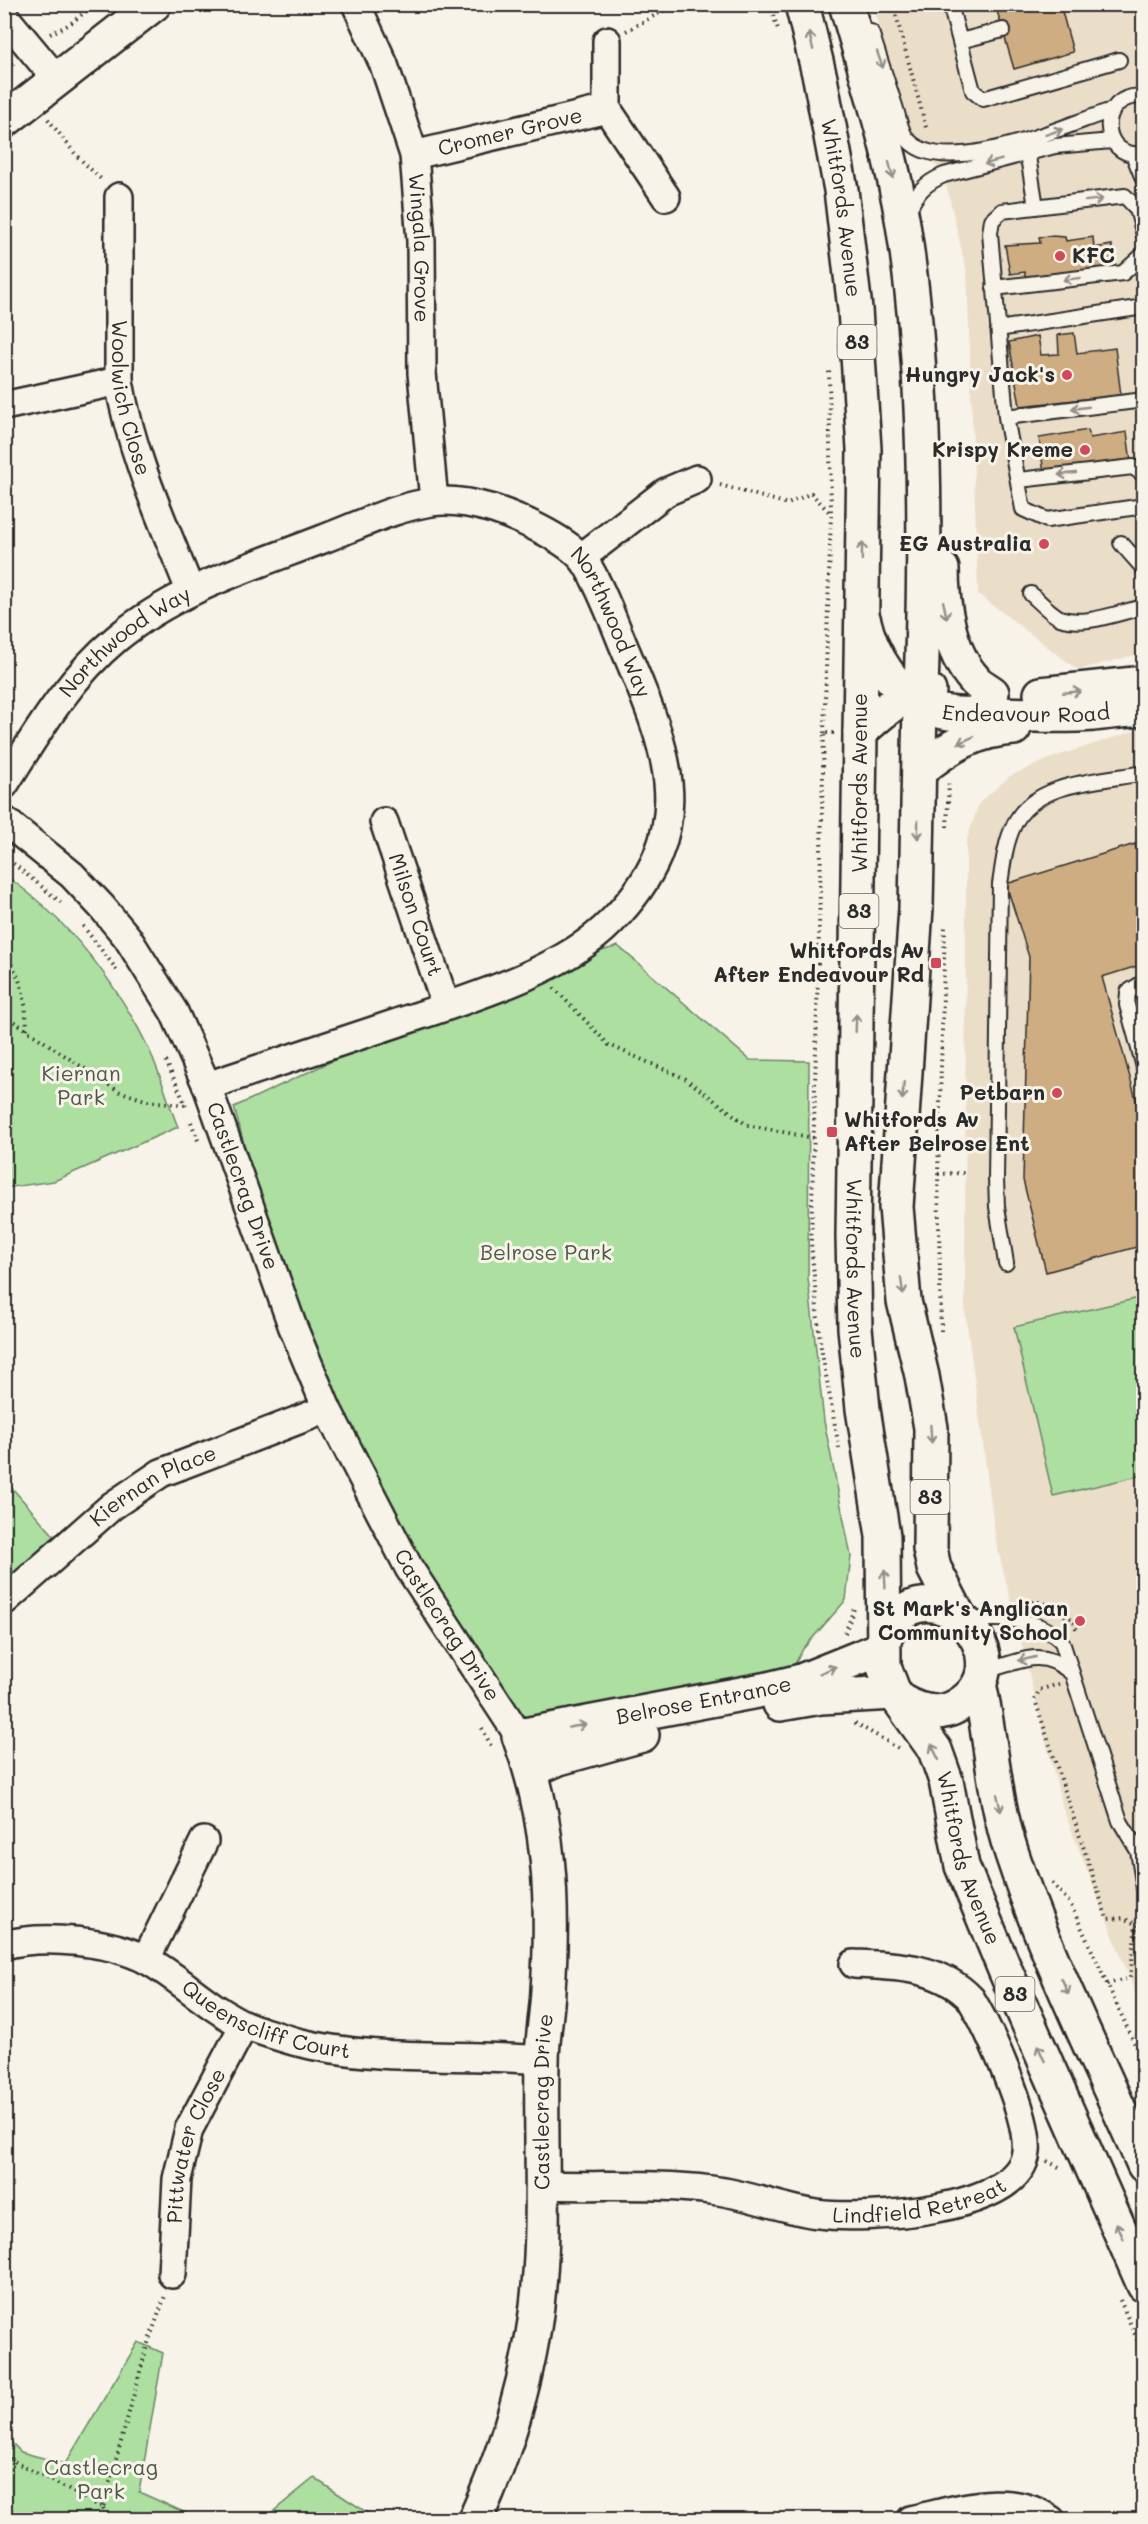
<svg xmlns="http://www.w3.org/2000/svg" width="1148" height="2524" font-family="Mali,sans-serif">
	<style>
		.built { fill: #ebdec9 }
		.green { fill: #addfa1; stroke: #6c8566; stroke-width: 1.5 }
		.building { fill: #cfad82; stroke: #2b2b2b; stroke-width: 1.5 }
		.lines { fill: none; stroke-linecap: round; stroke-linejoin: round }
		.service-casing { stroke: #2b2b2b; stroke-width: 18 }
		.minor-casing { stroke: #2b2b2b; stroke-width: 32 }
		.tertiary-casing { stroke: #2b2b2b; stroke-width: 38 }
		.secondary-casing { stroke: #2b2b2b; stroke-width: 38 }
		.primary-casing { stroke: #2b2b2b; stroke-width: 38 }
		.path { stroke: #2b2b2b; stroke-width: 4; stroke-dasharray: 1.5 4.5; stroke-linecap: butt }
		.service { stroke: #f7f3e8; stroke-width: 14 }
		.minor { stroke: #f7f3e8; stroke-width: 27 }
		.tertiary { stroke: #f7f3e8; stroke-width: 33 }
		.secondary { stroke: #f7f3e8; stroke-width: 33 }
		.primary { stroke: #f7f3e8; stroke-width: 33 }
		.oneway { stroke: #918f8a }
		.poi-dot { fill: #d1495b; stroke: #f7f3e8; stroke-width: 2 }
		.labels { text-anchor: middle; stroke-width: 6; stroke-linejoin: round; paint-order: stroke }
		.shield { fill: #f7f3e8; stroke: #686764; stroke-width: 1.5 }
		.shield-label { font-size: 20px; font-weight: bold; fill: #2b2b2b }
		.street-label { font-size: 21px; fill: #2b2b2b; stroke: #f7f3e8 }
		.poi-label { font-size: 21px; font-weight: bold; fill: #2b2b2b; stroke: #f7f3e8; text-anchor: end }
		.park-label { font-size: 21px; fill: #4c5848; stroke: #f7f3e8 }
	</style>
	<rect width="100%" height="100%" fill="#f7f3e8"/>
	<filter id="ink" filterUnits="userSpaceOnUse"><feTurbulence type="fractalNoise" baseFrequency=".0167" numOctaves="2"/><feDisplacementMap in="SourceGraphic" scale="12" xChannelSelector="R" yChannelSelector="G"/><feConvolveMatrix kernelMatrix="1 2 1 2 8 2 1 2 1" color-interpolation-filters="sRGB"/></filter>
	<g filter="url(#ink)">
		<path class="built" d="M873 5H1143V653L1078 670 978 594 967 273 944 175 910 137Z
			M1143 728V2012L1063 1809 996 1542 965 1310 966 842 979 803 1010 776 1054 757Z"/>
		<path class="green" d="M5 875C67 919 113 977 147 1045 160 1071 167 1100 178 1127L54 1181 5 1188Z
			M618 946 750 1060 809 1061 808 1278 824 1421 851 1556 846 1600 803 1649 788 1677 524 1720 317 1414 234 1107 462 1000 537 971Z
			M1143 1297V1475L1053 1496 1014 1327Z
			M4 1479 57 1539 5 1581H4Z
			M138 2342 163 2353 139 2492 199 2519H5V2436L21 2452 65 2464Z
			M314 2478 377 2519H264Z"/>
		<path class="building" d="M995 4H1060L1073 52 1014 69Z
			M1051 236 1065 237 1066 241 1093 237 1094 248 1112 245V276L1025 278V272L1010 274 1005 245 1040 243 1039 237Z
			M1074 333 1077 353 1115 348 1121 395 1020 406 1009 342 1038 336 1041 355 1059 354 1058 335Z
			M1088 430 1090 438 1127 432 1131 462 1044 473 1039 438Z
			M1135 844 1144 872V964L1102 977 1144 1128V1245L1046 1272 1023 1180 1029 957 1006 884Z"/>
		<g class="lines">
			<defs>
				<path id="service" d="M950 4 973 91 983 99 1119 60
					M871 32C879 57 887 81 895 106 898 115 900 128 905 136 938 185 1070 123 1112 110
					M960 41 1003 30
					M1144 97C1096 91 1098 161 1144 154
					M1026 144 1036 207
					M1133 154 1144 181
					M908 212C916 193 925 183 944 175L1055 146 1112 141
					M1144 235 1137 209 1125 196 1002 211 992 220 990 233 1006 417 1023 509 1047 520 1144 506
					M994 288 1123 273 1144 254
					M998 329 1144 307
					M1006 417 1144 400
					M1019 480 1133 467 1144 475
					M1121 543 1144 569
					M1031 594C1040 602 1050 613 1060 618 1085 627 1119 612 1144 607
					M1144 982 1128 992 1127 1005 1144 1067
					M1006 1263 997 1207 996 1179 1000 884C1003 865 1005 843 1014 825 1034 781 1102 781 1144 773
					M966 1620C999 1618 1038 1616 1062 1642L1120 1821 1138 1851 1144 1888
					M982 1671C1017 1665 1037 1645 1069 1671"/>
				<g id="minor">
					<path id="s1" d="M356 4 384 65 414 155 421 241 422 373 434 501"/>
					<path d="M4 16 58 81"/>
					<path d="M607 41V109L666 197"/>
					<path id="s2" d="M414 155 607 109"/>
					<path id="s3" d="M119 197V381C131 454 163 522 190 590"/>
					<path d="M4 406 119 381"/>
					<path d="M582 557 666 492 697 479"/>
					<path id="s4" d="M4 785C37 733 68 679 116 639 176 589 251 567 323 539 358 526 395 507 432 502 451 499 475 504 493 509 518 517 563 538 581 557 595 572 615 625 624 647 668 751 703 829 611 922 563 972 462 1001 397 1023 334 1044 270 1065 207 1086"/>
					<path id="s5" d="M4 820 72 875 102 907 127 937 174 1012 207 1086 292 1325 327 1409 409 1568 519 1736"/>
					<path id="s6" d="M384 822 446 1006"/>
					<path id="s7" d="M4 1601 112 1506 161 1473 327 1409"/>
					<path id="s8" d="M4 1945C43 1934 111 1941 147 1960 180 1978 211 2010 245 2025 262 2032 280 2037 297 2042 377 2062 460 2053 542 2060"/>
					<path d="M146 1959 204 1841"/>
					<path id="s9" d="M542 2185C598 2187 656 2183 711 2190 748 2194 781 2209 817 2214 864 2220 1019 2213 1026 2152 1030 2118 989 2029 971 1999 940 1966 896 1966 854 1964"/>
					<path id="s10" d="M172 2274 177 2179 189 2129 244 2025"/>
					<path d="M911 2520C957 2510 1009 2490 1051 2520"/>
				</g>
				<g id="tertiary">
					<path id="s11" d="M863 618C872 657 894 693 933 709 951 716 973 714 992 714 1025 714 1060 717 1093 714 1110 712 1127 710 1144 709"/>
					<path d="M1041 694 1144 683"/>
					<path d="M860 732C878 716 904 690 929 691"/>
					<path d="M919 771C948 747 976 730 1014 728"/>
					<path d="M780 1704 821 1697 894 1693"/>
					<path d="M532 1770 559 1758 642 1735"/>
					<path id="s12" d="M475 2520C502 2461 522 2397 533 2334 548 2245 540 2152 542 2063 542 2038 547 2014 548 1990 554 1904 550 1817 519 1736L768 1689 801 1681 883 1648"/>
				</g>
				<path id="secondary" d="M4 121 154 4"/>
				<g id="primary">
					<path id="s13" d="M802 4 820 78 841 190 855 309 864 449 853 1236 855 1328 863 1409 883 1536 884 1667 894 1693 935 1750 946 1781 962 1866 1005 1970 1144 2285"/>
					<path d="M846 4C867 77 891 150 903 224 927 378 926 536 921 690"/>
					<path d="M942 569C942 605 949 651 974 679 978 685 987 689 992 693"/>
					<path d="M920 702 916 908 896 1207 904 1301 922 1376 931 1428 930 1549 934 1568 957 1613"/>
					<path d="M885 1637C924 1550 1034 1661 957 1706 938 1717 918 1711 901 1701"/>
					<path d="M979 1684C992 1740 993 1798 1012 1854 1047 1960 1099 2062 1144 2165"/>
				</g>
			</defs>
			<use href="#service" class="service-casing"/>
			<use href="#minor" class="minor-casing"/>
			<use href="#tertiary" class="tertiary-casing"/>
			<use href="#secondary" class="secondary-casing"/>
			<use href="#primary" class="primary-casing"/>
			<path class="path" d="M769 4 778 29
				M893 4 927 131
				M626 31 676 4
				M50 34 70 24 95 4
				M4 73 14 63
				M48 119 76 155 103 181
				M720 485 788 504 811 493 831 514
				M824 733 831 514 829 370
				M834 733H824L811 1242 820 1342 839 1448
				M947 827 949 781
				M4 856 64 905
				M83 926 117 970
				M4 932V948
				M4 955C23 976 26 1003 27 1030
				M554 988 609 1045 686 1079 747 1125 814 1138
				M4 1015 118 1091 148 1101 186 1105
				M166 1061 186 1106
				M191 1122 199 1143
				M938 1174 965 1173
				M941 1331 938 1174 945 925
				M1026 1602H1042L1074 1621 1077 1632
				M845 1633 855 1606
				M1059 1684 1039 1690 1035 1700 1107 1919 1123 1918 1144 1928
				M855 1723 898 1748
				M482 1728 492 1748
				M1052 1883 1070 1903 1144 2064
				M1107 1984 1130 1978 1136 1925
				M1047 2161 1061 2168
				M1120 2300 1144 2355
				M4 2456 103 2508 147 2346 165 2296
				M103 2508 109 2520"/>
			<use href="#service" class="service"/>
			<use href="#minor" class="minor"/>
			<use href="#tertiary" class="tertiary"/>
			<use href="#secondary" class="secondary"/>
			<use href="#primary" class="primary"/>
		</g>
		<defs><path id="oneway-shaft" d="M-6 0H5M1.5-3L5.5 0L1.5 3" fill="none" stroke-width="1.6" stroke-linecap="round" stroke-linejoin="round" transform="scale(1.5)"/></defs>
		<g class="oneway">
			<use href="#oneway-shaft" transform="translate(811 41) rotate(-104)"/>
			<use href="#oneway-shaft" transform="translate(880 60) rotate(71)"/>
			<use href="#oneway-shaft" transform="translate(1054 132) rotate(-19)"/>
			<use href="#oneway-shaft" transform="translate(993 162) rotate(165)"/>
			<use href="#oneway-shaft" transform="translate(891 170) rotate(76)"/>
			<use href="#oneway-shaft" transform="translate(1094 200) rotate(-7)"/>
			<use href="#oneway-shaft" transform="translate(1072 279) rotate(173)"/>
			<use href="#oneway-shaft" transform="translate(1080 408) rotate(172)"/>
			<use href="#oneway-shaft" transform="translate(1067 474) rotate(174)"/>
			<use href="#oneway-shaft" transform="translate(862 551) rotate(-89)"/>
			<use href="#oneway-shaft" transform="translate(945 610) rotate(78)"/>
			<use href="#oneway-shaft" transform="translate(1072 692) rotate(-5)"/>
			<use href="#oneway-shaft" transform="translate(966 740) rotate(156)"/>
			<use href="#oneway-shaft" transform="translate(918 830) rotate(91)"/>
			<use href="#oneway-shaft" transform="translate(856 1023) rotate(-88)"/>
			<use href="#oneway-shaft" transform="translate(903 1091) rotate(95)"/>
			<use href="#oneway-shaft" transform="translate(902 1286) rotate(82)"/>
			<use href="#oneway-shaft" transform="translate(931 1434) rotate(86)"/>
			<use href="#oneway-shaft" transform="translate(885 1579) rotate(-93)"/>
			<use href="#oneway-shaft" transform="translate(1027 1659) rotate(167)"/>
			<use href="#oneway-shaft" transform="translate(828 1670) rotate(-22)"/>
			<use href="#oneway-shaft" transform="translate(577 1726) rotate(-10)"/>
			<use href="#oneway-shaft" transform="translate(935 1752) rotate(-116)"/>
			<use href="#oneway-shaft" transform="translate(999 1803) rotate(77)"/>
			<use href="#oneway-shaft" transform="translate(1065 1986) rotate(66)"/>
			<use href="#oneway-shaft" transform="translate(1041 2053) rotate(-114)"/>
			<use href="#oneway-shaft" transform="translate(1120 2231) rotate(-114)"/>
		</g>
	</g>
	<g class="poi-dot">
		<circle cx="1060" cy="256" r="6"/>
		<circle cx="1067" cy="375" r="6"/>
		<circle cx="1085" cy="450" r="6"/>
		<circle cx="1044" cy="544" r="6"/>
		<rect x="930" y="957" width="12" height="12" rx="3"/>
		<circle cx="1057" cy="1093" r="6"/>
		<rect x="826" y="1126" width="12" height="12" rx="3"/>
		<circle cx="1080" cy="1621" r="6"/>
	</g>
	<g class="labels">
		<g class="shield">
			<rect x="837.5" y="325" width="39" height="34" rx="4.5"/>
			<rect x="839.5" y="894" width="39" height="34" rx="4.5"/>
			<rect x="910.5" y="1480" width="39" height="34" rx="4.5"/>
			<rect x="995.5" y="1977" width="39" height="34" rx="4.5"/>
		</g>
		<g class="shield-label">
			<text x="857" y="349">83</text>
			<text x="859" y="918">83</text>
			<text x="930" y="1504">83</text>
			<text x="1015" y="2001">83</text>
		</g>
		<g class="street-label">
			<text dy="7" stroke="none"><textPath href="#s2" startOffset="99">Cromer Grove</textPath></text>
			<text dy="7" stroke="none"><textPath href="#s13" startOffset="208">Whitfords Avenue</textPath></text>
			<text dy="7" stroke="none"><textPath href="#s1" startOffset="255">Wingala Grove</textPath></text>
			<text dy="7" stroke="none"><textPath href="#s3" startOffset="202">Woolwich Close</textPath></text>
			<text dy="7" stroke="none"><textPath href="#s4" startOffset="766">Northwood Way</textPath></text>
			<text dy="7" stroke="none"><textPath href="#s4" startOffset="190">Northwood Way</textPath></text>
			<text dy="7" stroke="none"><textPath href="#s11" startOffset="213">Endeavour Road</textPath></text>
			<text transform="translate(860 783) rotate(-90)" y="7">Whitfords Avenue</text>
			<text dy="7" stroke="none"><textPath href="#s6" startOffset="98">Milson Court</textPath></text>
			<text dy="7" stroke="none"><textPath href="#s5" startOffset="446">Castlecrag Drive</textPath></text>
			<text dy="7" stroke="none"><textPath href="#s13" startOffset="1270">Whitfords Avenue</textPath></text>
			<text dy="7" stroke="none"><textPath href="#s7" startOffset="190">Kiernan Place</textPath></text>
			<text dy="7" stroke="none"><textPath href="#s5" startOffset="932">Castlecrag Drive</textPath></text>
			<text dy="7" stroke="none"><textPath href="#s12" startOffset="986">Belrose Entrance</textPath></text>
			<text dy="7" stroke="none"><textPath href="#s13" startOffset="1882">Whitfords Avenue</textPath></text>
			<text dy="7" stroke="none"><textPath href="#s8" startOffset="282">Queenscliff Court</textPath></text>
			<text dy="7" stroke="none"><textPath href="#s12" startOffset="428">Castlecrag Drive</textPath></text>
			<text dy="7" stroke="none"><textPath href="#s10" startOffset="132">Pittwater Close</textPath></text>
			<text dy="7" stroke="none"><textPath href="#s9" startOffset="382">Lindfield Retreat</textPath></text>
		</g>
		<g class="poi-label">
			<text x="1072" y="263" text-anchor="start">KFC</text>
			<text x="1055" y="382">Hungry Jack's</text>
			<text x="1073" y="457">Krispy Kreme</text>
			<text x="1032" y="551">EG Australia</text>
			<text x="924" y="958">Whitfords Av<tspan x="924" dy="24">After Endeavour Rd</tspan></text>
			<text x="1045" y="1100">Petbarn</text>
			<text x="844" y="1127" text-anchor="start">Whitfords Av<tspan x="844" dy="24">After Belrose Ent</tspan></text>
			<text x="1068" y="1616">St Mark's Anglican<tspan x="1068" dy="24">Community School</tspan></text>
		</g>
		<g class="park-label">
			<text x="81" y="1081">Kiernan<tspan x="81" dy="24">Park</tspan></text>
			<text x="546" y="1260">Belrose Park</text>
			<text x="101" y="2475">Castlecrag<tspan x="101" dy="24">Park</tspan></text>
		</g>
	</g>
	<rect width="1148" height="2524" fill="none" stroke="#f7f3e8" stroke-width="24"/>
	<rect x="12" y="12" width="1124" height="2500" fill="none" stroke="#2b2b2b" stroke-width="2" filter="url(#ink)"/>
</svg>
